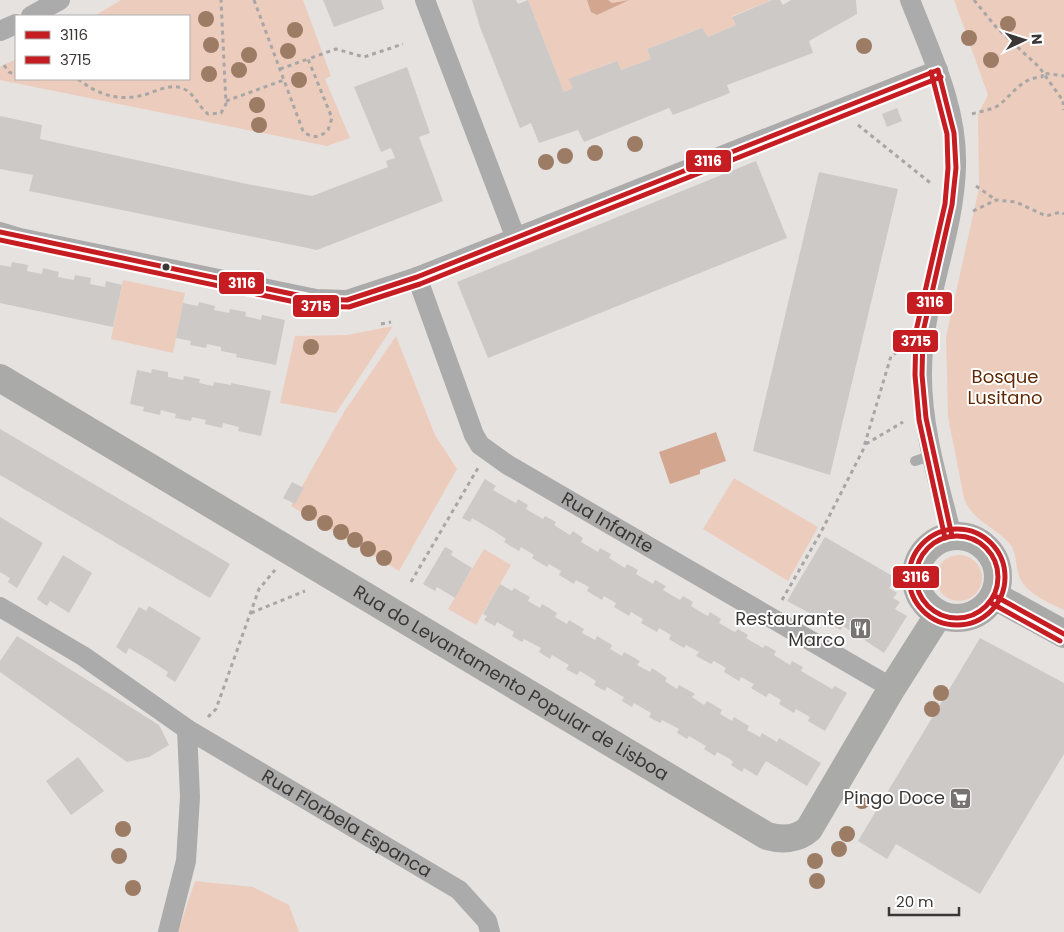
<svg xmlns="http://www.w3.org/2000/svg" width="1064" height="932" font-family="Poppins,sans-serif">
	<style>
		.green { fill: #eccdbd }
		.water { fill: #d3a690 }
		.building { fill: #ccc9c7 }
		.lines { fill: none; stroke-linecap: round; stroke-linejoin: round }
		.path { stroke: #a8a6a6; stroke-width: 3; stroke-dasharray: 4 4; stroke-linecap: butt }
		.lane { stroke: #aaabaa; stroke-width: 10 }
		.street { stroke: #aaabaa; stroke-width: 20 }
		.secondary { stroke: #aaaaa9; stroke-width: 28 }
		.bus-1-casing { stroke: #fff; stroke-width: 9 }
		.bus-2-casing { stroke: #fff; stroke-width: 9 }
		.bus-1 { stroke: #c61d23; stroke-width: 5 }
		.bus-2 { stroke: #c61d23; stroke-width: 5 }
		.tree { fill: #9d7c66 }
		.bus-dot { fill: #3a3736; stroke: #fff; stroke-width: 2 }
		.labels { text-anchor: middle; stroke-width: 4; stroke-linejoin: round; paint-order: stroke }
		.park-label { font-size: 18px; fill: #612803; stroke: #fff }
		.street-label { font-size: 18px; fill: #3a3736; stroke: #fff }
		.poi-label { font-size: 18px; fill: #3a3736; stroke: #fff; text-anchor: end }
		.line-badge { stroke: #fff; stroke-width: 2 }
		.badge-label { font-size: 14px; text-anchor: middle; font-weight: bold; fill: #fff }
	</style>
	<rect width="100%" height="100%" fill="#e6e2e0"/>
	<path class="green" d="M121 0H303L331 76 325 79 350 138 327 146 0 80V67L16 59V79H189V16H94Z
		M528 0H772L732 16 736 25 708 37 702 28 647 49 651 59 621 70 616 61 569 79 573 88 564 92Z
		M954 0H1064V610C1048 602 1026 594 1019 576 1015 566 1017 551 1009 543 994 526 972 521 964 498L948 417 946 337 979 188 978 114 988 95Z
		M123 280 185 293 173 353 111 339Z
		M393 326 336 413 280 403 295 336 347 335Z
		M396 336 435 435 457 469 399 571 291 506 344 412Z
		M734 478 818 527 788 581 703 529Z
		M484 549 511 565 476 625 448 609Z
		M936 578a23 23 0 1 1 46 0a23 23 0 1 1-46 0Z
		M195 881 253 887 289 905 299 932H178Z"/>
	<path class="water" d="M587 0H608L612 3 629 0 597 15 591 12Z
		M716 432 726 461 700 470V474L670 484 659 452Z"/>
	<path class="building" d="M323 0H381L384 9 334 27Z
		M472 0H516L518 4 528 0 564 92 573 88 568 79 617 61 621 70 651 59 647 49 702 28 708 37 736 25 732 17 772 0H780L783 5 791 0H856L857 14 809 41 813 53 727 85 730 93 673 115 669 108 584 142 578 130 539 143 531 123 520 128 480 27Z
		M407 67 430 133 419 137 443 201 317 250 29 191 33 175 0 169V116L42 125 40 139 247 184 312 196 388 167 386 161 395 158 391 148 381 152 354 87Z
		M897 108 902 121 887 127 882 114Z
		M756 161 787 238 488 358 457 282Z
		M819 172 898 189 830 475 753 451Z
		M12 262 28 265 27 271 42 274 43 268 59 272 58 277 74 280 75 275 91 278 90 284 105 287 106 281 122 285 113 327 0 303V265L11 267Z
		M199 302 215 306 214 310 229 313 230 309 246 312 245 316 261 320 262 315 285 320 276 365 236 357 237 354 221 351V347L207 344 206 348 190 345 191 341 176 338 183 303 198 306Z
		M152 369 168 372V377L183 380 184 376 200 379 199 383 213 386 214 382 231 385V383L271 391 261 436 238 431 239 427 223 423 222 428 205 424 206 420 192 417 191 421 175 418 176 414 161 410 160 415 143 411 144 407 130 404 137 370 151 373Z
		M0 429 230 564 210 598 0 475Z
		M485 479 496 486 493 490 512 501 516 503 518 499 528 505 526 509 543 519 545 516 556 522 554 525 570 535 573 531 583 538 581 542 598 552 600 548 611 554 609 558 625 568 627 564 638 570 636 574 653 584 655 580 666 586 663 590 680 600 683 596 693 602 691 606 704 614 708 616 710 612 721 619 719 623 731 630 735 632 738 629 748 635 746 638 763 648 765 645 776 651 774 655 790 665 792 661 803 667 801 671 832 689 835 686 847 693 825 731 808 721 810 717 796 709 794 713 779 704 781 700 769 693 766 697 751 688 754 684 741 677 739 681 724 672 726 668 714 661 711 664 696 656 699 652 686 645 684 648 669 639 671 635 659 628 657 632 641 623 643 619 631 612 629 616 614 607 616 603 604 596 602 600 587 591 589 587 576 580 574 584 559 575 561 571 549 564 547 567 532 558 534 555 521 547 519 551 504 542 506 539 494 531 472 518 470 522 462 518Z
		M292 482 304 488 295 504 283 498Z
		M0 517 43 543 17 588 8 582 10 578 0 572Z
		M825 537 896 578 889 588 897 593 893 598 900 602 895 609 907 616 884 653 843 626 841 630 787 601Z
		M445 547 453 551 451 555 472 568 455 598 437 587 435 591 423 584Z
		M63 555 92 573 69 613 50 601 47 606 37 599Z
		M500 584 512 591 514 588 530 597 528 601 540 608 542 604 557 613 555 617 567 624 569 620 584 629 582 633 595 640 597 636 612 645 610 649 622 656 624 652 640 661 637 665 650 672 652 668 667 678 665 681 677 689 679 685 695 694 692 697 704 705 707 701 722 710 720 714 732 721 734 717 749 726 747 730 760 737 762 733 777 742 779 738 821 763 807 786 766 761 757 776 744 768 742 772 731 765 733 762 730 759 717 752 715 756 704 749 706 746 689 736 687 739 677 733 679 729 662 720 660 723 649 717 651 713 634 703 632 707 622 701 624 697 620 695 607 687 605 691 594 685 596 681 580 671 577 675 566 669 569 665 552 655 550 659 539 652 541 648 524 639 522 642 512 636 514 632 497 622 495 626 484 620 487 616 483 614Z
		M149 606 201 638 175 682 166 676 168 672 148 659 129 648 126 654 116 647 139 607 146 611Z
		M17 636 159 725 169 745 149 757 127 762 0 672V661Z
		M980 638 1064 683V754L980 894 896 844 887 859 858 841Z
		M78 757 104 791 71 815 46 781Z"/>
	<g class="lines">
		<path class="path" d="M254 0 303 131C312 139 320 138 328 130L332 118 308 59 336 49 364 57 403 44
			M974 0 996 27 1039 67 1064 102
			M4 65 9 72 16 75
			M280 69 308 59
			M78 79C99 96 121 102 147 94 159 90 172 83 184 89 195 94 199 107 208 114L221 113 226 104 221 0
			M226 101 284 80
			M1063 101 1064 110
			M972 114C981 111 992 110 999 105 1014 93 1021 78 1042 77L1043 73 1064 76
			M858 125 933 185
			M976 186 996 200
			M973 211 996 200 1016 202 1046 216 1061 212 1064 214
			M381 324 391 322
			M866 444 903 422
			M411 582 478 468
			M782 600 820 534 863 450 891 356 902 349
			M251 613 305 591
			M208 717 216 709 259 589 275 570"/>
		<path class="lane" d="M915 461 933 455"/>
		<g class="street">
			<path d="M425 0 515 236"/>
			<path d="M910 0C931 54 958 108 956 167 954 237 922 302 922 372 921 427 939 484 952 536"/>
			<path d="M31 16 60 0"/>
			<path d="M0 31 16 24"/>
			<path d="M0 232 20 238 316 299 347 300 417 277 938 70"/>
			<path id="s1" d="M417 277 474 435 480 445 508 465 892 688"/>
			<path id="s2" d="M0 607 83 656 187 729 459 890 487 921 490 932"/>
			<path d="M168 932 186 861 190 797 187 729"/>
		</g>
		<g class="secondary">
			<path id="s3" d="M0 378 767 836C781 840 797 840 809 829L892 688 939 614"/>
			<circle cx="957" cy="577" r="41"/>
			<path d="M995 596 1064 634"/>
		</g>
		<defs>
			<path id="bus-1" d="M938 70 954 133 956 168 952 205 923 332 922 375 926 418 952 536
				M0 232 316 299 347 300 417 277 938 70
				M916 577a41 41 0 1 1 82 0a41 41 0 1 1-82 0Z
				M995 596 1064 634"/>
			<path id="bus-2" d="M931 72 947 134 948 168 945 204 916 331 915 375 919 420 945 538
				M0 240 314 306 349 307 420 284 941 77
				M909 577a48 48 0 1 1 96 0a48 48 0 1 1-96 0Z
				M991 603 1060 641"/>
		</defs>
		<use href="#bus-1" class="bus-1-casing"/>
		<use href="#bus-2" class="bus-2-casing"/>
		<use href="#bus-1" class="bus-1"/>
		<use href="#bus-2" class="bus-2"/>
	</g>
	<g class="tree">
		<circle cx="206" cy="19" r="8"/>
		<circle cx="1008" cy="24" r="8"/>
		<circle cx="295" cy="30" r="8"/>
		<circle cx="969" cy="38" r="8"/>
		<circle cx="211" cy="45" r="8"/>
		<circle cx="864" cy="46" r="8"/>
		<circle cx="288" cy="51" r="8"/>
		<circle cx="249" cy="55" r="8"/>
		<circle cx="991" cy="60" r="8"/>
		<circle cx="239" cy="70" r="8"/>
		<circle cx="209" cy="74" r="8"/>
		<circle cx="299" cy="80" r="8"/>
		<circle cx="257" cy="105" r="8"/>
		<circle cx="259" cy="125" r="8"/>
		<circle cx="635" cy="144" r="8"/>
		<circle cx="595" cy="153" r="8"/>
		<circle cx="565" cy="156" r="8"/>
		<circle cx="546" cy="162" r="8"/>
		<circle cx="311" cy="347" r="8"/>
		<circle cx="309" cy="513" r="8"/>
		<circle cx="325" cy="523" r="8"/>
		<circle cx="341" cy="532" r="8"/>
		<circle cx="355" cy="540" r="8"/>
		<circle cx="368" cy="549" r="8"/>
		<circle cx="384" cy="558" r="8"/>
		<circle cx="941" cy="693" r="8"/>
		<circle cx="932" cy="709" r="8"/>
		<circle cx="862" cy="801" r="8"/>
		<circle cx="123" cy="829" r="8"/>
		<circle cx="847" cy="834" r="8"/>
		<circle cx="839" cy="849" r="8"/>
		<circle cx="119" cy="856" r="8"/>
		<circle cx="815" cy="861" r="8"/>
		<circle cx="817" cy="881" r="8"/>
		<circle cx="133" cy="888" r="8"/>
	</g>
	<defs>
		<symbol id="restaurant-square" viewBox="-11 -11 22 22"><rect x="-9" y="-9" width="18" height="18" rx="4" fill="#767372" stroke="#fff"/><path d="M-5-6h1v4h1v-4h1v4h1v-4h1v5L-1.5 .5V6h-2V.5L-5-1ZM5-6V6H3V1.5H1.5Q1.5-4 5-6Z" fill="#fff"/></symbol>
		<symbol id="supermarket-square" viewBox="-11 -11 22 22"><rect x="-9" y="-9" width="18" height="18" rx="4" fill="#767372" stroke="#fff"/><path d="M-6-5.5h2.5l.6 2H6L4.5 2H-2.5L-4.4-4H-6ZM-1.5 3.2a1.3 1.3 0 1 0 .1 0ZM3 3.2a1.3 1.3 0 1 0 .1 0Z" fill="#fff"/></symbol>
	</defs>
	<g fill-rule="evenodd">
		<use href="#restaurant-square" x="848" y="616" width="25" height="25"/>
		<use href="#supermarket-square" x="948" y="786" width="25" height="25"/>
	</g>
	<circle class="bus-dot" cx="166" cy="267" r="4.5"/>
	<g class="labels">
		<g class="park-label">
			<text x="1005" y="383">Bosque<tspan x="1005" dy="21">Lusitano</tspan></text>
		</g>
		<g class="street-label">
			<text dy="6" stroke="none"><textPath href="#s1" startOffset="329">Rua Infante</textPath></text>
			<text dy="6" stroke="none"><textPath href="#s3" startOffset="595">Rua do Levantamento Popular de Lisboa</textPath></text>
			<text dy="6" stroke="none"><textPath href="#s2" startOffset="409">Rua Florbela Espanca</textPath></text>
		</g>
		<g class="poi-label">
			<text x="845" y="625">Restaurante<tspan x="845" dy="21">Marco</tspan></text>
			<text x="945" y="804">Pingo Doce</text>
		</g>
	</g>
	<g class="line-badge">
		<rect x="685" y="149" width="47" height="24" rx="5" fill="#c61d23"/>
		<rect x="218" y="271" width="47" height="24" rx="5" fill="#c61d23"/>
		<rect x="906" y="291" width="47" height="24" rx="5" fill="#c61d23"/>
		<rect x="292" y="294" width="48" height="24" rx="5" fill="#c61d23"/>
		<rect x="892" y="329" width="47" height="24" rx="5" fill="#c61d23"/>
		<rect x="892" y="565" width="48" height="24" rx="5" fill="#c61d23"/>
	</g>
	<g class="badge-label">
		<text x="708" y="166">3116</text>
		<text x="242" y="288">3116</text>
		<text x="930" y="307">3116</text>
		<text x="316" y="311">3715</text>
		<text x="916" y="346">3715</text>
		<text x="916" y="582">3116</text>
	</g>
	<rect x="15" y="15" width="175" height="65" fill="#ffffff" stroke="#b0afaf"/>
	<rect x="25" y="31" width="25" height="8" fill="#c61d23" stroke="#b0afaf"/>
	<text x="60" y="40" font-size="15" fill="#3a3736">3116</text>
	<rect x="25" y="56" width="25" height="8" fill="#c61d23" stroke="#b0afaf"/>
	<text x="60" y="65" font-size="15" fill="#3a3736">3715</text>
	<g transform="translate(1024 40) rotate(86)" stroke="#ffffff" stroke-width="4" paint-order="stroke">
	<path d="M0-4L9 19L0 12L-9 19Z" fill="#3a3736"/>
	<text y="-8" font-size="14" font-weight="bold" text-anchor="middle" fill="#3a3736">N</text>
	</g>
	<path d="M889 907v8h70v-8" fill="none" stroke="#3a3736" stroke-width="2.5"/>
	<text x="896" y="907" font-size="15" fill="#3a3736" stroke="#ffffff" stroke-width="4" paint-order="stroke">20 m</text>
</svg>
